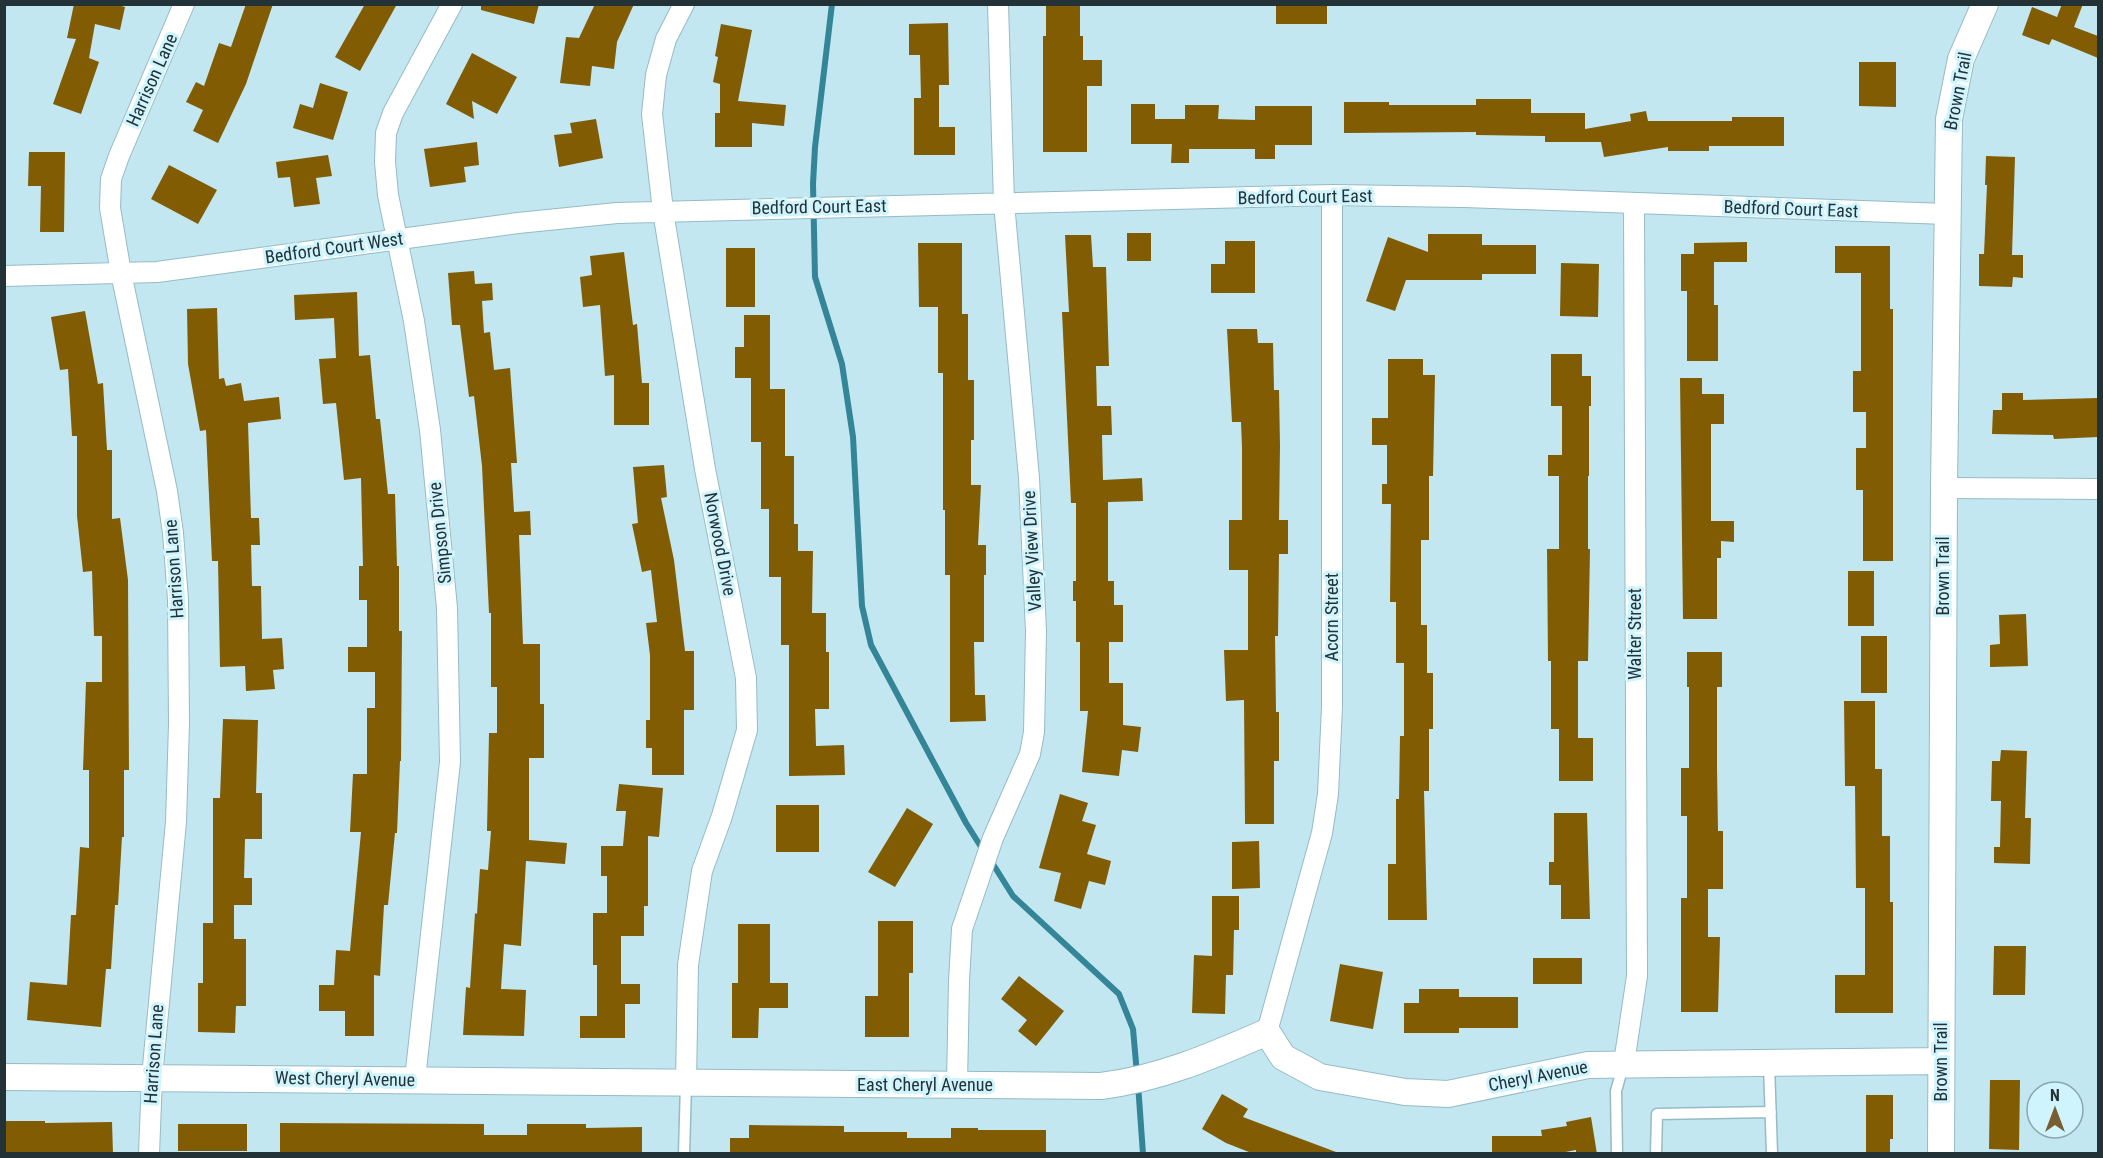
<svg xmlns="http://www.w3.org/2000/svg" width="2103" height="1158" font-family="'Roboto Condensed',sans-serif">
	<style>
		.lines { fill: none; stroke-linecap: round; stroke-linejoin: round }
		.stream { stroke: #348597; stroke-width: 6 }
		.building { fill: #815c03 }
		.service-casing { stroke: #96bbc4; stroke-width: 13 }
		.minor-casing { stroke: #96bbc4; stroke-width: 22 }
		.tertiary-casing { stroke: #96bbc4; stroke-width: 28 }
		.service { stroke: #fff; stroke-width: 10 }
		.minor { stroke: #fff; stroke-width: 20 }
		.tertiary { stroke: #fff; stroke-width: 26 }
		.labels { text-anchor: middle; stroke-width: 6; stroke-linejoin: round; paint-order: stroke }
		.street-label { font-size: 18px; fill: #233236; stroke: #cff4fe }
	</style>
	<rect width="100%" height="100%" fill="#c2e7f1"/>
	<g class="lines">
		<path class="stream" d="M832 4 815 147 813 184 815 277 842 364 853 437 862 606 871 645 966 823 983 850
			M991 861 1013 896 1119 994 1133 1029 1137 1074
			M1138 1084 1143 1154"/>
	</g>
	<path class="building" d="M74 4H114L125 7 120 30 95 24 89 58 99 62 81 114 53 104 76 39 67 38Z
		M246 4H273L246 84 218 143 193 131 203 110 186 102 196 82 204 86 219 43 231 47Z
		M365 4H397L360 71 335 57Z
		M481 4H539L534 24 481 10Z
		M595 4H634L617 42 614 69 592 66 590 86 560 83 566 37 579 38Z
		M1046 4H1080V36H1083V60H1102V86H1087V152H1043V36H1046Z
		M1276 4H1327V24H1276Z
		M2062 4H2083L2074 27 2098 36V58L2052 39 2049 45 2022 35 2032 7 2057 17Z
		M948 23 949 85H939V127H955V155H914V98H921L920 55H909V24Z
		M721 24 752 30 738 101 786 105 784 126 752 123V147H715V113H720V84L713 82 718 57 715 56Z
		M472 53 517 77 497 114 472 101 474 119 446 104Z
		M1859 62H1896V107L1859 106Z
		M320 83 348 92 333 140 293 128 300 104 313 108Z
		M1476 99H1531V113H1585V129L1631 121 1630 114 1646 111 1648 121H1732V117H1784V146H1709V151H1668V147L1604 157 1601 142H1545V136L1476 135V132L1344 133V102H1389V105H1476Z
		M1131 104H1155V119H1185V105H1219L1218 119 1255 120V106H1312V145H1275V159H1255V149H1189V163H1171L1172 144H1131Z
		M596 119 603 158 559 167 554 135 572 133 570 123Z
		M477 142 479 165 464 167 466 182 430 187 424 149Z
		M29 152H65L64 232H40L41 186H28Z
		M328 155 332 176 316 178 320 204 294 207 290 177 278 178 276 162Z
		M1986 156 2015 157 2012 255H2023V278L2013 277 2012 287 1979 286V254H1984L1987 185H1985Z
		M169 165 217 190 198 224 151 199Z
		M1127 233H1151V261H1127Z
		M1428 234H1482V245H1536V274H1482V280H1406L1395 311 1366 301 1388 237 1428 252Z
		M1065 235H1091L1093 267H1106L1109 366H1096L1097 406H1111L1112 435H1102L1103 480 1142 478 1143 501 1108 502V581H1114V605H1123V642H1109V683H1123V725L1141 727 1138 752 1122 750 1119 776 1082 772 1088 711H1080V642H1076V601H1073V581H1076V503H1071L1062 312H1069Z
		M1225 241H1255V293H1211V264H1225Z
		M1747 242V262H1714V305H1718V361H1687V291H1681V254H1694V243Z
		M918 243H962V314H968V380H974V440H971V485H981L978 545H986V575H984V642H974L975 695H985L986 721 950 722V575H945V510H943V373H938V307H919Z
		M1835 246H1890V309H1893V561H1863V490H1856V448H1866V412H1853V371H1861V273H1835Z
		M726 248H755V307H726Z
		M624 252 633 325 637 324 642 383H649V425H614V375L605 376 600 305 583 307 580 277 592 275 590 256Z
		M1561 263 1599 264 1598 317 1560 316Z
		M474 271 475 284 492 283 493 300 482 301 484 333 490 332 494 370 510 368 517 463H511L514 512 530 511 531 535H519L523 644H540V704H544V758H529V840L567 843 565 864 526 861 521 946 504 944 501 989 526 990 524 1036 463 1035 466 987 470 988 475 913 477 914 480 869 488 870 491 831H487L489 733H497V687H491V613H489L482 466 474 396 469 397 460 325H452L448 273Z
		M357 292 359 356 370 355 376 419H380L388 494H395L397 566H399V631H402L401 761H400L397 833H395L388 905H384L380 976 374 975V1036H345V1011H319V985H334L336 950 350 951 361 832H350L353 774H367V708H375V672H348V647H367V600H359V566H363L361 478 344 480 336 403 323 404 319 359 336 358 334 318 295 320 294 295Z
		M217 308 219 379 224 378 226 386 241 383 244 401 279 397 281 419 248 423 251 518H259L260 545H251L252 586H261L262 639 282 638 284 669 273 670 275 689 246 691 245 666 220 667 218 561H212L206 430 200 431 188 364 187 309Z
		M85 311 98 384 103 383 107 450H112V519L120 518 128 580 129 770H124V837H122L118 905H115L111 969H106L101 1027 27 1020 30 982 67 985 71 915H76L80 847 89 848V770H83L86 682H102V636H94L92 571 83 572 77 516V436H72L68 369 60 370 51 317Z
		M744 315H770V389H785V456H794V524H798V551H813L812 613H826V652H829V709H815L816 746 844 745 845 775 789 776V645H781V577H769V509H761V442H751V378H735V347H744Z
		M1227 329H1257L1258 343H1273L1274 390H1279L1280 446 1279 520H1288V554H1279L1278 636H1275L1276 712H1279V761H1274V824H1245L1244 700 1226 701 1224 650H1248V570H1229V520H1242V448L1241 422H1232Z
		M1551 354H1582V376H1591V406H1589V476H1588V549H1590L1588 661H1578V738H1593V781H1559V729H1551V661H1548L1547 549H1559V476H1548V455H1562V406H1551Z
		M1388 359H1423V375H1435L1433 476H1429V540H1421V625H1427V673H1433V729H1429V791H1424L1427 920H1388V864H1396V799H1399L1400 736H1404V663H1396V602H1390L1391 504H1382V484H1387V445H1372V418H1388Z
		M1680 378H1702V394H1724V424H1711V521H1734V542L1721 541V558H1717V619H1683Z
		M2002 393H2023V400L2098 398V437L2054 439 2053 435 1992 434 1993 410H2002Z
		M664 465 667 497 661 498 674 560 685 651H694V710H684V775H652V748H646V720H650V655L646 623 657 622 651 570 642 572 632 524 638 523 633 467Z
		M1848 571H1874V626H1848Z
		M2026 614 2028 666 1990 667V645L2000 644 1999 615Z
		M1861 636H1887V693H1861Z
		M1687 652H1722V687H1717V768L1718 831H1723V889H1708V937H1720L1718 1012H1681V898H1687V816H1681V768H1689V687H1687Z
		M1844 701H1875V769H1882V836H1890V902H1893V1013H1835V975H1865V888H1856L1855 786H1845Z
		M223 719 258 720 256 793H262V839H245L244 878H252V905H234V939H246V1006H236L235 1033 198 1032V983H203V923H213V798H220Z
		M2001 750 2027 751 2025 818H2031L2030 864 1994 863V847H2000L2001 801H1991L1992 761H2000Z
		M619 784 663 788 659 837 648 836V906H644V936H621V984H640V1004H625V1038H580V1016H597V965H593V913H607V876H601V846H623L626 811H616Z
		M1060 794 1088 803 1082 821 1096 825 1087 854 1111 861 1105 885 1089 881 1081 909 1054 901 1061 873 1039 868Z
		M776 805H819V852H776Z
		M907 808 933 824 895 887 868 872Z
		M1554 813H1587L1590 919H1561V885H1549V862H1554Z
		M1259 841 1260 888 1232 889V842Z
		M1212 896H1239V930H1234L1233 975H1226L1225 1014 1192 1013 1194 955 1212 956Z
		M878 921H913V973H909V1037H865V996H878Z
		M738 924H770V983H788V1008H759L758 1038H732V983H738Z
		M1994 946H2026L2025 995H1993Z
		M1533 958H1582V984H1533Z
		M1340 964 1383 972 1373 1029 1330 1021Z
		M1019 976 1064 1011 1036 1046 1018 1031 1027 1020 1001 999Z
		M1419 989H1459V997H1518V1028H1459V1033H1404V1003H1419Z
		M1990 1080H2020L2019 1150 1989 1149Z
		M1222 1094 1248 1109 1243 1117 1336 1152V1154H1254L1226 1143 1202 1129Z
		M1866 1095H1893V1139H1890V1154H1866Z
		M1591 1117 1597 1154H1576V1150L1555 1154H1492V1136H1542L1541 1130 1567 1126 1566 1122Z
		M4 1121H45V1123L112 1122 113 1154H4Z
		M280 1123 484 1124V1135H527V1124H586V1128L642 1127V1154H280Z
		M178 1124H247V1151H178Z
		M749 1125 844 1126V1132H907V1138H951V1128H978V1130H1046V1154H730V1138H749Z"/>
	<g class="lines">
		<defs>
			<path id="service" d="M1769 1064 1772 1154
				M684 1154 686 1084
				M1617 1154 1616 1091 1624 1063
				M1656 1154 1657 1114 1771 1112"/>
			<path id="minor" d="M684 4 666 39 656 75 652 114 663 211 705 469 746 678 747 730 722 816 702 871 688 965 686 1084
				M4 276 157 272 518 223 617 213 1332 195 1464 197 1947 214
				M1944 488 2098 489
				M1267 1032 1322 833 1328 794 1332 706V195
				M1624 1063 1637 976 1634 203
				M415 1079 450 762 447 608 430 430 414 321 388 195 385 162 386 133 393 113 452 4
				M957 1085 959 981 962 929 993 838 1030 754 1034 732 1036 631 1029 478 1004 203 998 4
				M149 1154 152 1077 176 822 179 724 178 600 173 533 167 491 121 273 110 208 111 179 119 156 184 4"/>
			<path id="tertiary" d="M4 1077C370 1077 736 1085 1101 1086 1160 1079 1214 1055 1267 1032L1283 1057 1320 1077 1405 1092 1448 1094 1588 1065 1941 1061
				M1941 1154 1944 488 1949 119 1961 59 1985 4"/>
		</defs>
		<use href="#service" class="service-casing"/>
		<use href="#minor" class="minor-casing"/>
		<use href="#tertiary" class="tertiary-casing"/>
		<use href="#service" class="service"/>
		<use href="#minor" class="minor"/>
		<use href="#tertiary" class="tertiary"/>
	</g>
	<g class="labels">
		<g class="street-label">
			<text transform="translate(152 80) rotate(-66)" y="6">Harrison Lane</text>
			<text transform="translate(1958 91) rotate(-79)" y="6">Brown Trail</text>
			<text transform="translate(1305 197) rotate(-1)" y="6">Bedford Court East</text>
			<text transform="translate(819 207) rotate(-1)" y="6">Bedford Court East</text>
			<text transform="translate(1791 209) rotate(2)" y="6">Bedford Court East</text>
			<text transform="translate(334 248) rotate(-8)" y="6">Bedford Court West</text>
			<text transform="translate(440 533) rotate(-96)" y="6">Simpson Drive</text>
			<text transform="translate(720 544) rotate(79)" y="6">Norwood Drive</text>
			<text transform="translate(1032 551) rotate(-93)" y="6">Valley View Drive</text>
			<text transform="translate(174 569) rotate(-94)" y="6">Harrison Lane</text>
			<text transform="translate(1943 576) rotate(-90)" y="6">Brown Trail</text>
			<text transform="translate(1332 617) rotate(-90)" y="6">Acorn Street</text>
			<text transform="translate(1635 634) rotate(-90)" y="6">Walter Street</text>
			<text transform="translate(154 1054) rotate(-86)" y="6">Harrison Lane</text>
			<text transform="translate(1941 1062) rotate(-90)" y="6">Brown Trail</text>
			<text transform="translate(1538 1076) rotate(-11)" y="6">Cheryl Avenue</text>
			<text transform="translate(345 1079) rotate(1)" y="6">West Cheryl Avenue</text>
			<text x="925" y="1091">East Cheryl Avenue</text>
		</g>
	</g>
	<rect width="2103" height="1158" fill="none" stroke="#233236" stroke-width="12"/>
	<g transform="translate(2055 1110)"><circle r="28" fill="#cff4fe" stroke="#8aa6ae" stroke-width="1.5"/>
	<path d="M0-4.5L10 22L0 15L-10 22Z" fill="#785e30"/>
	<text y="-9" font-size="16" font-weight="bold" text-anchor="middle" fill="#233236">N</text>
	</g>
</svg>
